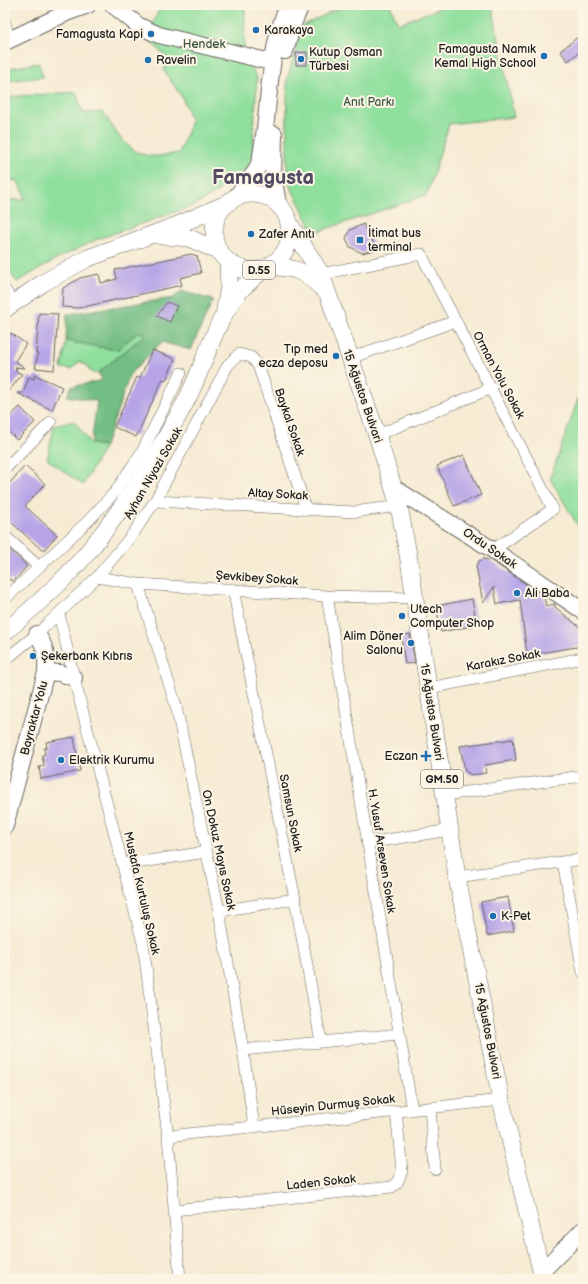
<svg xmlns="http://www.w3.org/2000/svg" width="588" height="1284" font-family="'Balsamiq Sans',sans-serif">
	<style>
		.green { fill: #8fdf9d; stroke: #567e5c }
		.forest { fill: #73be84; stroke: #486d50 }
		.building { fill: #b6a4e7 }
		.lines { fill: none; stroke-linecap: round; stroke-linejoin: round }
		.street-casing { stroke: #68645c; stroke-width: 12 }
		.secondary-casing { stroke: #68645c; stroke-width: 18 }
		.primary-casing { stroke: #68645c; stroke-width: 18 }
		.street { stroke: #fff; stroke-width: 11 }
		.secondary { stroke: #fff; stroke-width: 16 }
		.primary { stroke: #fff; stroke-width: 17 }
		.poi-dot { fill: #1f6fb2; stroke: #fcf5e5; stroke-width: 1.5 }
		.labels { text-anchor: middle; stroke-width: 4; stroke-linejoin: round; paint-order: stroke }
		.shield { fill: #fcf5e5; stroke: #5f5d58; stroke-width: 1 }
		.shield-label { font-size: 11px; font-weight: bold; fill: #1c1c1c }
		.poi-label { font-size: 12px; fill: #1c1c1c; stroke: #fcf5e5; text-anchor: start }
		.park-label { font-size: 12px; fill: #3e5643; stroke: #fcf5e5 }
		.street-label { font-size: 12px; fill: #1c1c1c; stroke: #fcf5e5 }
		.town-label { font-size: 20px; font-weight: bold; fill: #524c63; stroke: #fcf5e5 }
	</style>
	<rect width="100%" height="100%" fill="#fcf5e5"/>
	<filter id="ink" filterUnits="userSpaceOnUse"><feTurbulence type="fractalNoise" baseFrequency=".025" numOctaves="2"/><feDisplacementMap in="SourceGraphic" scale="8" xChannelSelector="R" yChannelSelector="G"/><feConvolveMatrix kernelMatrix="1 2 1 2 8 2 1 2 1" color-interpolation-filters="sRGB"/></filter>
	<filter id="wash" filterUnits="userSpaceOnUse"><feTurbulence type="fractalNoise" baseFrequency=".012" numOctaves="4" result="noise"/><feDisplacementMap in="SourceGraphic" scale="16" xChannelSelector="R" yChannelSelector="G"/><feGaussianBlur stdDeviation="0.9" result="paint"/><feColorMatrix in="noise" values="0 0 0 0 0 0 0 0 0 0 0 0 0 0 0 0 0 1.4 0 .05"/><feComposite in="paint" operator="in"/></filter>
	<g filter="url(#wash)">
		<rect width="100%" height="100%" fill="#f6ebd3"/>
		<path class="green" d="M161 5H245L244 61 252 68 257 78 252 161 247 169 211 196 195 205 98 239 55 260 17 282 5 266V200H26L18 181 5 180V97L76 92 83 113 103 112C115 130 126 153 150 156 159 157 170 154 179 153L191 121 182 97 164 71 167 58 147 37Z
			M346 5H390L398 24 448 5H492L514 117 449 124 427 195 314 233 287 179V80L302 26Z
			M39 63 43 77 5 81V69Z
			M138 332 146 334 98 373 91 372 86 365 79 361 72 369 61 368 66 341 117 350Z
			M583 385V534L550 479Z
			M74 421 91 444 105 446 83 485 47 459 54 426Z"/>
		<path class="forest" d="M181 291 213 300 191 350 162 342 130 374 105 446 91 444 97 401 67 396 71 387 103 380 98 373 146 334 138 332 117 350 66 341 67 314 173 298Z"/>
		<g id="blocks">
			<path class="building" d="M583 33V49L568 61 560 51Z
				M307 52V65H296V53Z
				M364 224 365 229 369 228 375 250 362 253 350 247 346 238 350 230Z
				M191 254 197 256 201 273 180 278 182 285 79 308 62 307 63 288 80 278 99 274 101 283 117 279 115 270Z
				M167 302 177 306 170 322 157 316Z
				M39 313 58 314 54 370 35 368 38 354 36 353Z
				M11 333 26 344 15 361 25 368 15 367 17 368 15 371 22 374 10 390 5 388V342Z
				M152 350 175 359 166 380 163 379 136 437 114 427 137 377 140 378Z
				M35 375 62 387 52 410 17 393H23L29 377 34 379Z
				M20 407 35 422 17 440 5 428V421Z
				M464 455 481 495 454 506 437 466Z
				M25 466 45 484 25 506 57 535 43 551 10 521 5 527V488Z
				M5 545 27 566 13 582 10 579 5 584Z
				M484 559 490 560 544 596 546 606 555 604V607L583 630V646L527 655 520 600 497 604 494 587 483 603 476 566 479 561Z
				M472 599 477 625 441 632 436 606Z
				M410 634 415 663 405 664 401 636Z
				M74 737 80 771 41 779 39 767 44 766 42 755 45 754 44 748H47L46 742Z
				M513 739 516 760 485 765 486 773 471 775 465 771 460 746Z
				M508 897 514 931 487 936 481 902Z"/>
		</g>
	</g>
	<g filter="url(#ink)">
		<use href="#blocks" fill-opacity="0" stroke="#68645c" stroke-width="1"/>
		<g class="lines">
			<defs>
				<path id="street" d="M333 6 334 5
					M5 23 9 41
					M321 274 421 254 553 509 493 550
					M5 290 13 303
					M350 358 456 321
					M377 435 492 388
					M5 469 51 422
					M155 501 354 512 399 506
					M5 536 39 567
					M97 577 138 584 327 596 415 598
					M138 584 176 706 219 911 243 1050 254 1127
					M233 589 295 899 321 1042
					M327 596 412 1110
					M5 599 87 522 116 491 143 450 181 373
					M59 614 74 678 143 943 168 1136 180 1279
					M5 660 37 634 97 577 133 534 155 501 228 365 239 354 251 357 258 365 306 509
					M429 688 583 658
					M445 795 583 776
					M367 843 450 830
					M563 862 583 972
					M123 865 206 852
					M457 877 583 859
					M219 911 295 899
					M243 1050 399 1034
					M430 1108 435 1169
					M168 1136 501 1100
					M174 1210 392 1187 397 1183 402 1171 396 1111"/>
				<path id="secondary" d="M113 5 139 26 159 35 271 62
					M5 42 66 13 88 5
					M285 51 293 24 301 5
					M274 134 273 177 278 203
					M236 197 256 171 260 161C271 107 266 57 288 5
					M394 488 493 550 583 611
					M46 672 60 673 74 678
					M5 826 46 672C47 656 46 647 37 634
					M541 1272 583 1230"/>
				<path id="primary" d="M214 232a38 38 0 1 1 76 0a38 38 0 1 1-76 0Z
					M289 223 321 274 377 435 399 506 409 560 457 877 501 1100 543 1279
					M156 235 189 238 218 251
					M269 267C295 266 306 272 324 290
					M5 309 43 283 88 258 178 225 226 204
					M225 309 229 287 228 263
					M5 632C34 607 64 581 88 552 125 506 156 457 184 405 204 369 213 323 240 291 247 283 256 276 264 269"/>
			</defs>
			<use href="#street" class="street-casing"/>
			<use href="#secondary" class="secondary-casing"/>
			<use href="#primary" class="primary-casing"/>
			<use href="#street" class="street"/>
			<use href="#secondary" class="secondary"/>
			<use href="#primary" class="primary"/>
		</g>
	</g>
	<g class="poi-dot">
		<circle cx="256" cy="30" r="4"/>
		<circle cx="151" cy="34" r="4"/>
		<circle cx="544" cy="56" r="4"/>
		<circle cx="301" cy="59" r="4"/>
		<circle cx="148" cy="60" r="4"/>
		<circle cx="251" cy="234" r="4"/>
		<rect x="356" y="236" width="8" height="8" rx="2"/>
		<circle cx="336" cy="356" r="4"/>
		<circle cx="517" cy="593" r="4"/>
		<circle cx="402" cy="616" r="4"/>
		<circle cx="411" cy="643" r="4"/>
		<circle cx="33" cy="656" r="4"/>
		<path d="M424 750h4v4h4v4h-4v4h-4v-4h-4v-4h4z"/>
		<circle cx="61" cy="760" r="4"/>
		<circle cx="493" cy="916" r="4"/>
	</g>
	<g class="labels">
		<g class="shield">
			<rect x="243" y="261" width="32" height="18" rx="3"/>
			<rect x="421" y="770" width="42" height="18" rx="3"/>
		</g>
		<g class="shield-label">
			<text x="259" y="274">D.55</text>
			<text x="442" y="783">GM.50</text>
		</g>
		<g class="poi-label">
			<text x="264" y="34">Karakaya</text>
			<text x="143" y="38" text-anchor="end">Famagusta Kapi</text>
			<text x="536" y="53" text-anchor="end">Famagusta Namık<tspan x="536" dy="14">Kemal High School</tspan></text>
			<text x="309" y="56">Kutup Osman<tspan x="309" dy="14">Türbesi</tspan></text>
			<text x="156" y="64">Ravelin</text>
			<text x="368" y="237">İtimat bus<tspan x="368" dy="14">terminal</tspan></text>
			<text x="259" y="238">Zafer Anıtı</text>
			<text x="328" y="353" text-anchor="end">Tıp med<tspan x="328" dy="14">ecza deposu</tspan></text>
			<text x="525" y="597">Ali Baba</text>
			<text x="410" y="613">Utech<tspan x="410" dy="14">Computer Shop</tspan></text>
			<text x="403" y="640" text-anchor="end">Alim Döner<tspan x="403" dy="14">Salonu</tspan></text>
			<text x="41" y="660">Şekerbank Kıbrıs</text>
			<text x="418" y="760" text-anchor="end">Eczan</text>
			<text x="69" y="764">Elektrik Kurumu</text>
			<text x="501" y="920">K-Pet</text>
		</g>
		<g class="park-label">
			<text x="204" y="48">Hendek</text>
			<text x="369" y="106">Anıt Parkı</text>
		</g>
		<g class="street-label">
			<text transform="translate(499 375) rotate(62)" y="4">Orman Yolu Sokak</text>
			<text transform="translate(363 396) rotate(71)" y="4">15 Ağustos Bulvari</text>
			<text transform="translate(290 422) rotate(71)" y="4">Baykal Sokak</text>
			<text transform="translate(153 473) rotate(-60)" y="4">Ayhan Niyazi Sokak</text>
			<text transform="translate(278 494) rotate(3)" y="4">Altay Sokak</text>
			<text transform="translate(490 548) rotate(34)" y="4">Ordu Sokak</text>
			<text transform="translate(257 578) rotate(4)" y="4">Şevkibey Sokak</text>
			<text transform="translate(503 660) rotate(-11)" y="4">Karakız Sokak</text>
			<text transform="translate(432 712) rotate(81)" y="4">15 Ağustos Bulvari</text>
			<text transform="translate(34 718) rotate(-75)" y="4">Bayraktar Yolu</text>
			<text transform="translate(291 813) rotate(79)" y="4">Samsun Sokak</text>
			<text transform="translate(219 850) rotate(78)" y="4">On Dokuz Mayıs Sokak</text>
			<text transform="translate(382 851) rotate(81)" y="4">H. Yusuf Arseven Sokak</text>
			<text transform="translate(142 893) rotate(77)" y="4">Mustafa Kurtuluş Sokak</text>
			<text transform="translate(488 1031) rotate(79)" y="4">15 Ağustos Bulvari</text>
			<text transform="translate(333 1105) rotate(-6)" y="4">Hüseyin Durmuş Sokak</text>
			<text transform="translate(321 1182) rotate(-6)" y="4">Laden Sokak</text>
		</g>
		<g class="town-label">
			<text x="263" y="184">Famagusta</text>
		</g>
	</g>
	<rect width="588" height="1284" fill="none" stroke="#fcf5e5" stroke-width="20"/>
</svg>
